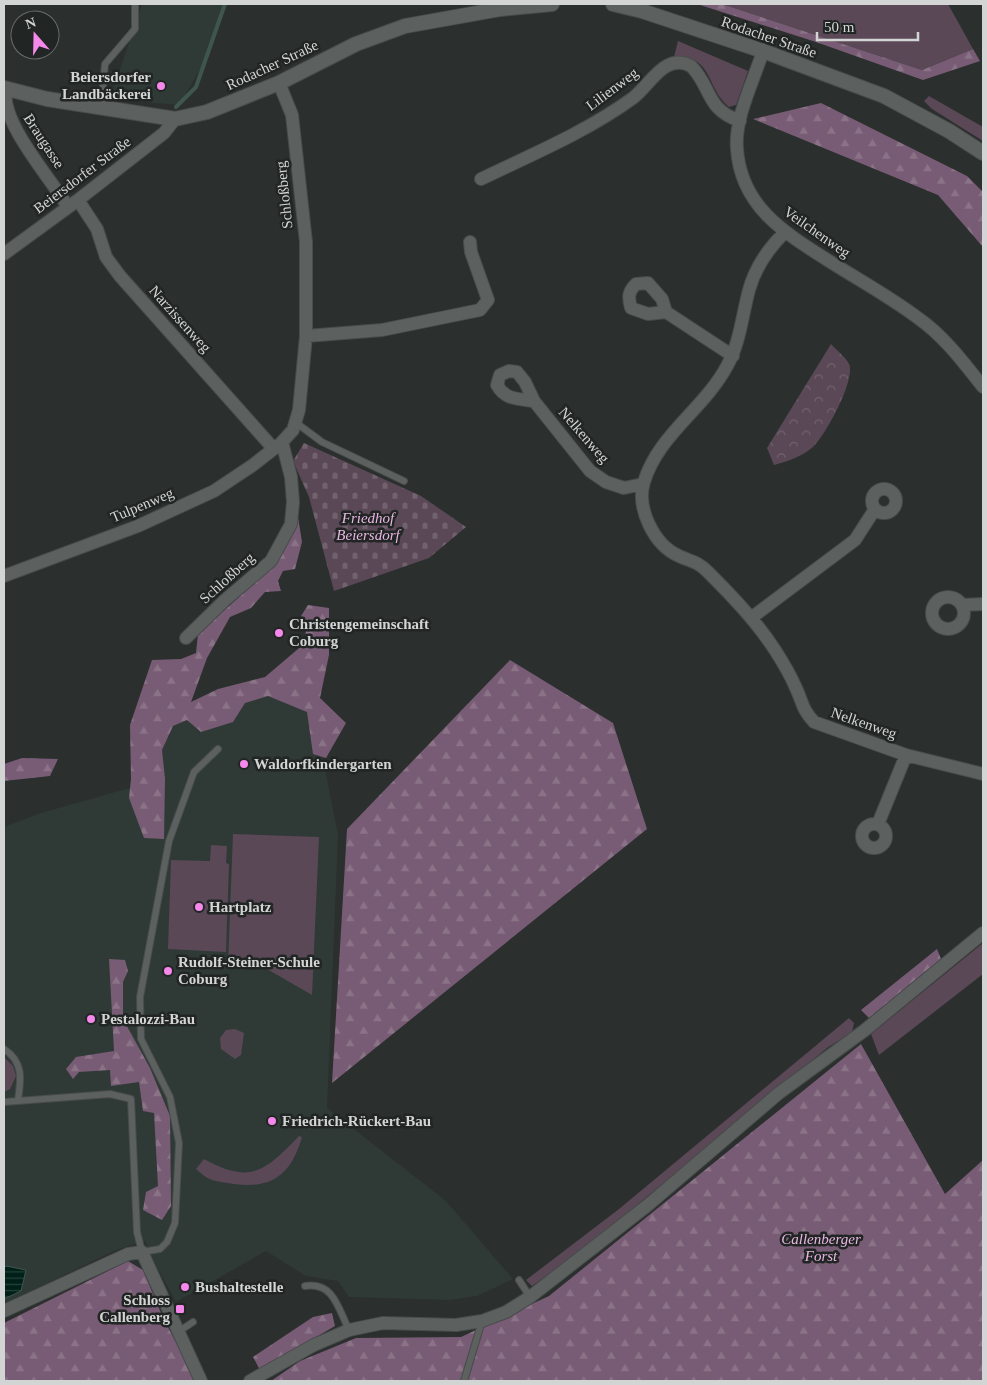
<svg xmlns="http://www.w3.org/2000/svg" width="987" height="1385" font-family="Georgia,serif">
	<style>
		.built { fill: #2f3a36 }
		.grass { fill: #5a4857 }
		.forest { fill: url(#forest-firs) }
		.cemetery { fill: url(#cemetery-stones) }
		.park { fill: url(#park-crowns) }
		.water { fill: url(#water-rules); stroke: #3f5650 }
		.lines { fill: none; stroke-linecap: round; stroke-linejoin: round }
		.stream { stroke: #3f5650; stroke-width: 4 }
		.service-casing { stroke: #484c4b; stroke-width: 8 }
		.minor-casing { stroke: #484c4b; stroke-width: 14 }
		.tertiary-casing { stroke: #484c4b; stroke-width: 16 }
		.service { stroke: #5c6160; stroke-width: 6 }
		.minor { stroke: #5c6160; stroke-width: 12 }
		.tertiary { stroke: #5c6160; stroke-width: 14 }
		.poi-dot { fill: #f788eb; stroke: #212524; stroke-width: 2 }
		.labels { text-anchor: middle; stroke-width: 5; stroke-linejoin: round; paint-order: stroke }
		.street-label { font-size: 15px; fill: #d2d5d4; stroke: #212524 }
		.poi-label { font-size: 15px; font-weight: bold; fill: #d2d5d4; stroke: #212524; text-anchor: start }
		.park-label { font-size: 15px; font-style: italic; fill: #eab6e3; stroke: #212524 }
	</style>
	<defs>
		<pattern id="forest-firs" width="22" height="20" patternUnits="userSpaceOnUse" patternTransform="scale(1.25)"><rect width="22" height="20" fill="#785b74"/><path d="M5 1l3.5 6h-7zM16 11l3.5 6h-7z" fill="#8a7287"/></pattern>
		<pattern id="cemetery-stones" width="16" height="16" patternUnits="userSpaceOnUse" patternTransform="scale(1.25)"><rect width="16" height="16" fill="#5a4857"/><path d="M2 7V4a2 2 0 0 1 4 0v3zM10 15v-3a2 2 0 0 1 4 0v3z" fill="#71626e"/></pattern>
		<pattern id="park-crowns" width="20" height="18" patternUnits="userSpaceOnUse" patternTransform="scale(1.25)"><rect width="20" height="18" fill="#5a4857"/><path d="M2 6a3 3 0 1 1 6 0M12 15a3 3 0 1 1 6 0" fill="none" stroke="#71626e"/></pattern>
		<pattern id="water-rules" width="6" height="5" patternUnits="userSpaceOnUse" patternTransform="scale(1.25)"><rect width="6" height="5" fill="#002017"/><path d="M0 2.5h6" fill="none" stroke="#244038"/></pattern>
	</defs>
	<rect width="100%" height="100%" fill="#2b2f2d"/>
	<path class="built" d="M142 4H224L204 63 179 105 110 99Z
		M308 682 338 835 327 1108 446 1201 513 1279 477 1296 450 1300 349 1297 338 1281 306 1276 266 1251 176 1302 153 1260 145 1241 116 1250 4 1304V827L41 813 165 778 162 750 173 726 209 711Z"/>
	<path class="grass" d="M722 4H948L973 49 922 70Z
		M678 41 748 71 736 105 729 107C706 89 713 54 674 57Z
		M929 96 983 127V141L932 109 924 101Z
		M233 834 319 837 312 995 260 965 228 964Z
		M211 845 227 846 226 863 229 864 226 952 168 949 171 860 210 861Z
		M983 943V974L879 1055 871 1034Z
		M849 1018 854 1023 852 1032 827 1048 580 1252 532 1286 526 1280 619 1209Z
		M235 1029 244 1033 241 1055 235 1059 221 1049 220 1038 226 1030Z
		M4 1057 13 1066 16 1076 10 1089 4 1092Z
		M299 1136 302 1137C291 1175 272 1189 234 1184 215 1181 210 1182 196 1169L204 1159C251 1185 265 1171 299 1136Z"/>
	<path class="forest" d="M697 4H722L922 70 973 49 980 61 923 80 816 42Z
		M821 103 967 176 983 192V247L938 195 753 119Z
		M298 517 302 542 295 569 283 571 278 581 281 591 265 592 251 608 230 617 207 658 191 702 218 689 265 677 305 643 306 628 301 616 308 605 329 608V655L320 698 346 723 326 758 313 754 307 712 268 696 245 703 233 722 201 732 187 720 173 726 162 750 165 778 164 839 144 838 129 798 131 779 130 725 152 660 181 659 196 653 198 634 268 571Z
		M510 660 613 723 647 829 332 1083 347 829Z
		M22 758 58 759 50 776 4 781V764Z
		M937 949 941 959 869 1018 861 1010Z
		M109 959 125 960 128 971 123 982V1019L150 1068 170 1116 171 1206 162 1220 143 1210 146 1192 158 1186 154 1113 143 1111 139 1082 111 1086 110 1070 79 1072 73 1079 66 1069 76 1057 114 1051Z
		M861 1044 945 1194 983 1160V1381H271L300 1361 356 1338 461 1337 549 1296Z
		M128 1261 143 1270 164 1320 197 1381H4V1323Z
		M332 1313 335 1326 260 1370 253 1357 313 1317Z"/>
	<path class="cemetery" d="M304 443 421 496 466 527 429 558 334 591 309 497 293 461Z"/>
	<path class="park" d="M831 344C836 350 846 357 849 364 856 380 825 436 813 447 801 457 788 461 774 465L767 448Z"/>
	<path class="water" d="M6 1266 26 1270 21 1291 4 1299V1268Z"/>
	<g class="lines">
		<path class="stream" d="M176 107 196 87 225 4"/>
		<defs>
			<path id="service" d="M101 107 105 64 135 29V4
				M295 422 322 442 404 481
				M4 1049C24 1062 21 1080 18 1100
				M4 1102 110 1094 131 1099 137 1232 142 1252 160 1249 167 1242 175 1223 179 1143 170 1097 141 1039 140 997 169 841 194 772 218 749
				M519 1280 530 1297
				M305 1286C334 1282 338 1308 349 1330
				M178 1332 193 1322
				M464 1381 482 1321"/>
			<path id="minor" d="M763 51C754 80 734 119 737 149 741 207 785 233 829 261 859 280 890 297 918 318 944 336 964 363 983 387
				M6 90C0 122 51 179 68 207
				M481 179C533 154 586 132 633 98 650 85 665 52 691 66 712 87 705 109 740 121
				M78 200 97 229 106 257 120 276 273 448
				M784 233C768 249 755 268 749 290 742 316 740 343 727 366 704 409 658 435 644 482 636 508 654 545 679 556 692 562 697 561 708 572 732 596 756 621 775 650 782 661 790 674 795 686 803 702 801 708 814 722L906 755 983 774
				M4 254 78 200 164 133 175 119
				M666 312 648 314 631 308C628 297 628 292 636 284L648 283 662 299 666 312 733 356
				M306 336 382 330 480 310 488 300 471 252 470 242
				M534 401C519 399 505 400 497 385L500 375 509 371 517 372 525 382 534 401 590 471 606 482 624 488 643 484
				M872 501a12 12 0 1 1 24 0a12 12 0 1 1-24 0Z
				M4 576 138 526 214 491 253 465 280 444
				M932 613a16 16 0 1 1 32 0a16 16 0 1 1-32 0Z
				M962 605 983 604
				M751 618 855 540 875 509
				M186 638 225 600 271 561 291 524 293 502 291 477 282 442 293 430 299 410 306 336V242L292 115 279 83
				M862 836a12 12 0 1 1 24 0a12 12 0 1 1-24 0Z
				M878 824 906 755
				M4 1311 128 1254 142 1252 201 1381
				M250 1381 314 1345 349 1330 383 1323 456 1325 482 1321 506 1312 530 1297 648 1205 779 1093 865 1030 983 933"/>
			<path id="tertiary" d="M613 4 642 11 763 51 884 96 949 131 983 153
				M4 88 47 99 175 119 207 112 279 83 356 44 405 26 500 9 552 4"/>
		</defs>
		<use href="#service" class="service-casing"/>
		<use href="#minor" class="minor-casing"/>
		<use href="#tertiary" class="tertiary-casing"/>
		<use href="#service" class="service"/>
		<use href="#minor" class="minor"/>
		<use href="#tertiary" class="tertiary"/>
	</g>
	<g class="poi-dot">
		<circle cx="161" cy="86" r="5"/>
		<circle cx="279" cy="633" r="5"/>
		<circle cx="244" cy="764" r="5"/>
		<circle cx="199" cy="907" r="5"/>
		<circle cx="168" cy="971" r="5"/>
		<circle cx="91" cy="1019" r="5"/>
		<circle cx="272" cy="1121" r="5"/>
		<circle cx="185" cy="1287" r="5"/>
		<rect x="175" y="1304" width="10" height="10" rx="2.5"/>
	</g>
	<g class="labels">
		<g class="street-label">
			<text transform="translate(769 37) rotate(19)" y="5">Rodacher Straße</text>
			<text transform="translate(272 65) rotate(-25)" y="5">Rodacher Straße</text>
			<text transform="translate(612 89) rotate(-37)" y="5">Lilienweg</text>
			<text transform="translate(44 141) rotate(57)" y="5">Braugasse</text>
			<text transform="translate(82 175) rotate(-37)" y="5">Beiersdorfer Straße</text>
			<text transform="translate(284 195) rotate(-96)" y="5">Schloßberg</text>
			<text transform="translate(817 232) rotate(35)" y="5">Veilchenweg</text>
			<text transform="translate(180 319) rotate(48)" y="5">Narzissenweg</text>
			<text transform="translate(584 435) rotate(49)" y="5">Nelkenweg</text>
			<text transform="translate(142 505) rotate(-23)" y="5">Tulpenweg</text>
			<text transform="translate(227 578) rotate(-42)" y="5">Schloßberg</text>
			<text transform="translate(864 723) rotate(19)" y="5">Nelkenweg</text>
		</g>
		<g class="poi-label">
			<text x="151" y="82" text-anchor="end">Beiersdorfer<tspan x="151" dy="17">Landbäckerei</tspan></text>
			<text x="289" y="629">Christengemeinschaft<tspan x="289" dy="17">Coburg</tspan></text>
			<text x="254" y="769">Waldorfkindergarten</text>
			<text x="209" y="912">Hartplatz</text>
			<text x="178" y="967">Rudolf-Steiner-Schule<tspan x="178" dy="17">Coburg</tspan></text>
			<text x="101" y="1024">Pestalozzi-Bau</text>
			<text x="282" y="1126">Friedrich-Rückert-Bau</text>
			<text x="195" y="1292">Bushaltestelle</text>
			<text x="170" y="1305" text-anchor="end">Schloss<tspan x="170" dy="17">Callenberg</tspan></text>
		</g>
		<g class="park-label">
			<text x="368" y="523">Friedhof<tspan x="368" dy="17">Beiersdorf</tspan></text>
			<text x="821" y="1244">Callenberger<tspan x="821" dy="17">Forst</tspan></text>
		</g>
	</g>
	<rect width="987" height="1385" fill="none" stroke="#d2d5d4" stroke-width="10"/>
	<g transform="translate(35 35) rotate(340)"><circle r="24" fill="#212524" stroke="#686b6a"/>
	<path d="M0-4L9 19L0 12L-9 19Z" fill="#f788eb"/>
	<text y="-8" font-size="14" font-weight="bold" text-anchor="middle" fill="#d2d5d4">N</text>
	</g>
	<path d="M817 32v8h101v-8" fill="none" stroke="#d2d5d4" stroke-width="2.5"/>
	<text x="824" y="32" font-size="15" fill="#d2d5d4" stroke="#212524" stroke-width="4" paint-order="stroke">50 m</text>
</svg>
